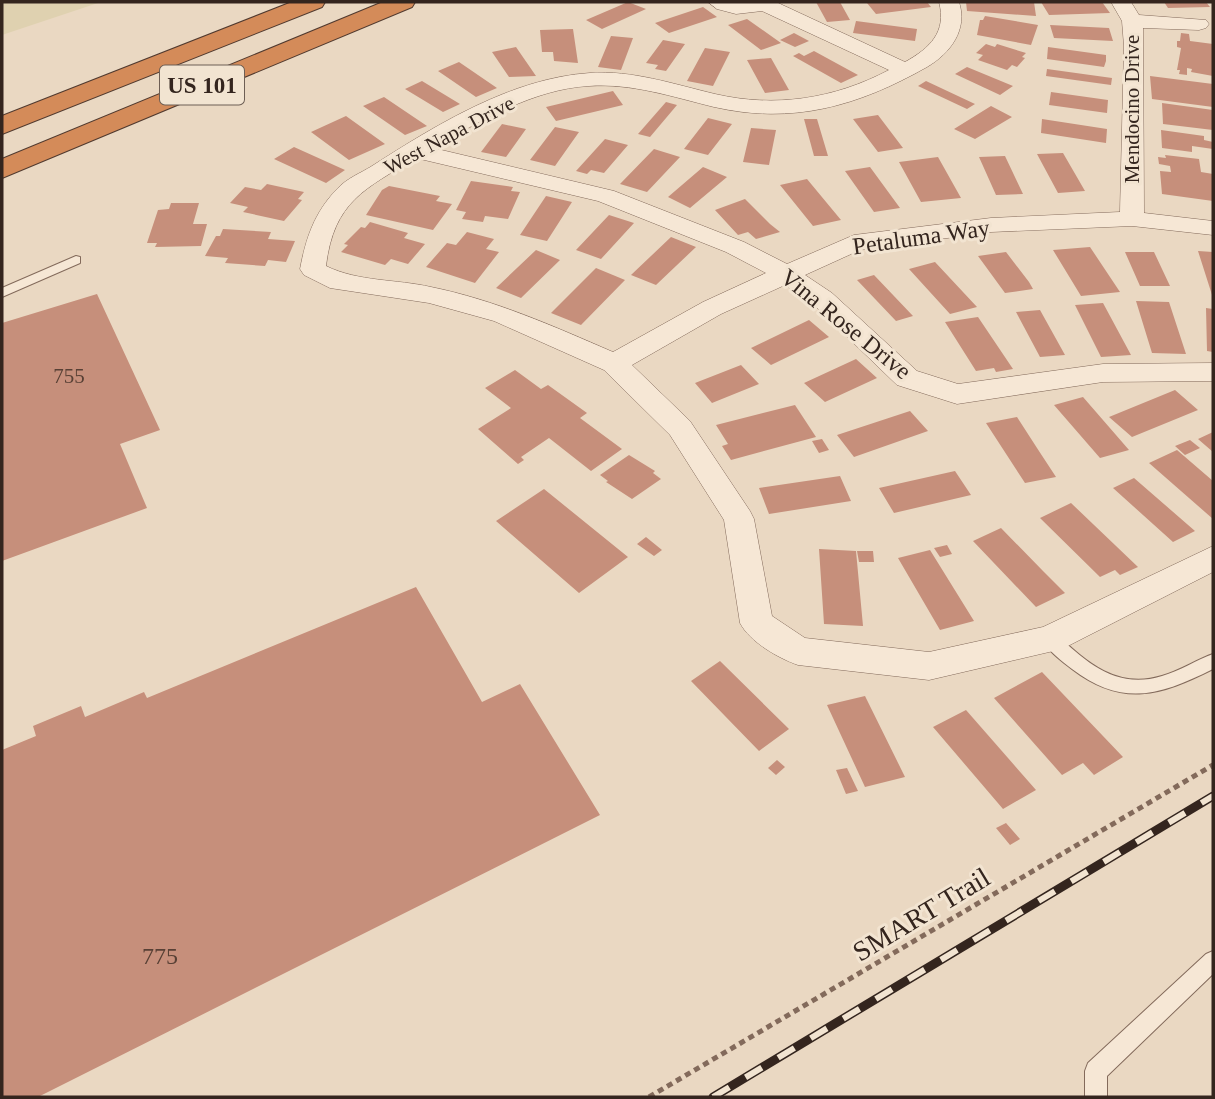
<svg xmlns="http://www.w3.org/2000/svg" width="1215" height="1099" font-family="'Times New Roman',serif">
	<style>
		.farmland { fill: #dfd1b0 }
		.building { fill: #c68f7b }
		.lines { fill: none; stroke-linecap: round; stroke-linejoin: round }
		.service-casing { stroke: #836a5b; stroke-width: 2 }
		.minor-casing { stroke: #836a5b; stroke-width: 1 }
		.motorway-casing { stroke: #513a2f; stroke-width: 2 }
		.path { stroke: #836a5b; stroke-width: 5; stroke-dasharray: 6 4.5; stroke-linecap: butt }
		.service { fill: #f6e7d5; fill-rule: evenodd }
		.minor { fill: #f6e7d5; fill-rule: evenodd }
		.motorway { fill: #d48b59; fill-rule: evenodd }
		.rail-casing { stroke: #34251e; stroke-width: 9 }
		.rail { stroke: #f2e4d1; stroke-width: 6; stroke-dasharray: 19; stroke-linecap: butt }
		.labels { text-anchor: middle; stroke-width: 6; stroke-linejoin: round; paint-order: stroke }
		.far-street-label { font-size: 21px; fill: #34251e; stroke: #f2e4d1 }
		.number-label { font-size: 21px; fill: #584035 }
		.shield { fill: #f2e4d1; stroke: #6d5e54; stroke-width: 2 }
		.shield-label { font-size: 23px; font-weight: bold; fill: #34251e }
		.street-label { font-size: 24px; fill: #34251e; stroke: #f2e4d1 }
		.near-number-label { font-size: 24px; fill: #584035 }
		.near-street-label { font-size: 28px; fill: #34251e; stroke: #f2e4d1 }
	</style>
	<rect width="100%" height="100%" fill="#ead8c2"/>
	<path class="farmland" d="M2 2H101L2 35Z"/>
	<path class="building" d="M628 2 646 9 602 29 586 20Z
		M816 2H840L850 20 827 22Z
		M880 2H927L931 7 876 14 867 3Z
		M966 2H1034L1036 16 967 11Z
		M1041 2H1102L1110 13 1049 15Z
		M1164 2H1206L1210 7 1168 8Z
		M703 7 717 17 669 33 655 23Z
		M985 16 1038 25 1031 45 977 35 980 20H983Z
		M747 19 781 43 761 50 728 25Z
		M856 21 917 29 915 41 853 33Z
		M1050 25 1109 28 1113 41 1054 38Z
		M573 29 578 63 554 61 553 52H542L540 30Z
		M794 33 809 41 795 47 780 40Z
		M1181 33 1189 34 1190 41 1213 44V76L1191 72 1192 69 1187 68V75L1179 74 1180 70H1177L1181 48 1177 47V41H1180Z
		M611 36 633 38 621 70 598 67Z
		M663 40 685 44 666 71 655 69 658 65 646 63Z
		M986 44 995 47 997 44 1026 53 1022 57 1025 58 1017 67 1012 65 1007 70 978 60 983 55 976 53Z
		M516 47 536 76 509 77 492 52Z
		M1048 47 1106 55V61L1104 67 1047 59Z
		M705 48 730 52 713 86 687 81Z
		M814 51 858 75 841 83 793 56 799 53 804 56Z
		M771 58 789 90 765 93 747 60Z
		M459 62 497 88 476 97 438 71Z
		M967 67 1013 86 1000 95 955 74Z
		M1047 69 1112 78 1111 85 1046 76Z
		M1150 76 1213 84V107L1152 99Z
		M422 81 460 104 443 112 405 89Z
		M926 81 975 104 967 109 918 86Z
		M613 91 623 105 556 121 546 107Z
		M1051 92 1108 100 1107 113 1049 105Z
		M384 97 427 126 405 135 363 106Z
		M666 102 677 105 650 137 638 134Z
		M1162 103 1213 110V130L1163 124Z
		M991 106 1012 117 975 139 954 129Z
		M878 115 903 148 878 152 853 119Z
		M346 116 385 144 349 160 311 132Z
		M708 118 732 124 708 155 684 149Z
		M804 119H817L828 156H814Z
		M1042 119 1107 129 1106 143 1041 133Z
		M502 124 526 129 506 157 481 152Z
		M555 127 579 132 555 166 530 160Z
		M751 128 776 130 769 165 743 162Z
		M1161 130 1204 136V140L1213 142V149L1192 146V152L1162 148Z
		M605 139 628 145 604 173 591 170 587 174 576 171Z
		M294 147 345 170 326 183 274 159Z
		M654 149 680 157 647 192 620 184Z
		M1063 153 1085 191 1058 193 1037 154Z
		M1165 155 1199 159 1201 172 1213 174V201L1162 194 1160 171 1171 172 1170 166 1159 164 1158 157 1166 158Z
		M1005 156 1023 194 996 195 979 157Z
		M938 157 961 198 921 202 899 162Z
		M703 167 727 177 690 208 668 197Z
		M870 167 900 208 874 212 845 171Z
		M807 179 841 220 813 226 780 185Z
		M471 181 513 187 511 191 520 192 508 219 485 216 483 222 462 219 466 212 456 210Z
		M267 184 304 192 298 199 302 200 284 221 243 212 248 207 230 203 245 187 261 190Z
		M389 186 440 196 436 201 452 204 433 230 366 215 382 190Z
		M546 196 572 202 547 241 520 235Z
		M745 199 770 224 780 232 756 239 748 232 738 235 715 210Z
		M171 203H199L193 224H207L201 246 155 247 157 243H147L158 210 169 209Z
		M609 215 634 223 601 259 576 250Z
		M370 222 408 233 404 238 425 244 408 264 391 259 385 265 341 252 348 245 344 244 361 227 365 228Z
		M223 229 271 232 268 239 295 241 286 262 268 260 265 266 225 263 228 258 205 256 216 236H220Z
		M467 232 494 239 486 249 499 252 475 283 426 267 447 243 456 245Z
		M671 237 696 247 656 285 631 275Z
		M1090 247 1120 292 1081 296 1053 250Z
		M536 250 560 260 521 298 496 288Z
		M1198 251 1213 252V298Z
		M1006 252 1029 282 1033 289 1005 293 978 256Z
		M1125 252H1154L1170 286H1140Z
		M935 262 977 307 950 314 909 269Z
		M596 268 625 280 581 325 551 313Z
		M874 275 913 316 896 321 857 280Z
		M97 294 160 430 120 444 147 508 2 561V323Z
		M1136 301 1169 302 1186 354 1152 353Z
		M1103 303 1131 355 1101 357 1075 305Z
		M1206 308 1213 309V352L1207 351Z
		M1040 310 1065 355 1040 357 1016 312Z
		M978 317 1013 369 996 372 994 368 976 371 945 322Z
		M809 320 829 337 771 365 751 348Z
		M856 359 877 378 825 402 804 383Z
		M741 365 759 384 712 403 695 383Z
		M515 370 541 389 548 385 587 413 580 418 622 449 591 471 549 438 521 457 524 460 518 464 478 429 511 408 485 388Z
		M1175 390 1198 410 1132 437 1109 417Z
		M1083 397 1129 450 1100 458 1054 405Z
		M795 405 816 437 731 460 722 446 728 444 716 425Z
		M910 411 928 431 854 457 837 435Z
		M1017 417 1037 448 1056 477 1025 483 986 423Z
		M1213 432V452L1198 439Z
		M822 439 829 450 819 453 812 441Z
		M1190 440 1200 448 1185 455 1175 446Z
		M1177 450 1213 481V519L1149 463Z
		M629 455 655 471 653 473 661 479 632 499 606 482 608 481 600 475Z
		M955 471 971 495 894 513 879 488Z
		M840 476 851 501 769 514 759 488Z
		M1134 478 1195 531 1173 542 1113 488Z
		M544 489 628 557 579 593 496 521Z
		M1071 503 1138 567 1120 575 1115 570 1100 577 1040 518Z
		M1001 528 1043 571 1065 593 1036 607 973 541Z
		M646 537 662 550 654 556 637 544Z
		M947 545 952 554 940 557 934 548Z
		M819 549 856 551 863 626 824 624Z
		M930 550 974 621 940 630 898 558Z
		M857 551H873L874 562H859Z
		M416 587 482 702 520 684 600 815 38 1097H2V750L36 736 33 726 81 706 85 717 144 692 147 698Z
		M720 661 789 729 759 751 691 681Z
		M1042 672 1123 757 1094 775 1083 763 1062 775 994 698Z
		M865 696 905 777 865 787 827 705Z
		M966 710 1036 790 1003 809 933 727Z
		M777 760 785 767 776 775 768 768Z
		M847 768 858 791 846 794 836 770Z
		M1006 823 1020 839 1010 845 996 828Z"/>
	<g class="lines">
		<defs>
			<path id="service" d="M76 256 80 257V263L2 297V288Z
				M1050 632 1056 634C1087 663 1117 690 1162 676 1180 671 1196 660 1213 654V669C1161 695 1123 708 1072 669 1062 661 1048 651 1042 639L1044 634Z
				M1213 951V974L1107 1076V1097H1085V1071L1088 1063 1206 954Z"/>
			<path id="minor" d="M708 2H776L905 62C930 48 947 32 939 2H959C968 29 951 53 927 67 858 106 793 125 714 107 673 97 632 83 589 86 534 89 480 121 433 148L614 191 744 242 787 264 854 235 991 218 1120 212 1124 46 1122 21 1111 2H1131L1139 15 1206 20 1209 24 1206 28 1199 30 1143 28 1144 213 1213 221V235L1132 226 991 232 860 250 805 275 832 293 917 371 958 384 1103 364 1213 363V381L1103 382 957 404 897 385 814 305 785 285 721 314 632 365 690 421 750 511 754 519 772 616 805 638 929 652 1043 627 1213 546V572L1062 649 929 680 798 665C778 658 750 642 740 623L724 520 670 435 604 370 494 321 429 303 330 288 304 275 300 269C306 238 314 213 337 189 347 178 361 173 372 166 436 125 512 78 590 73 632 70 673 84 715 94 775 108 834 99 889 70L762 11 736 14 717 9ZM416 158 598 201 726 252 766 273 703 302 613 352C553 326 495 300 431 287 396 279 359 282 326 266 334 201 365 189 416 158Z"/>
			<path id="motorway" d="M292 2H325L322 7 2 134V116Z
				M383 2H415L412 7 2 178V159Z"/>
		</defs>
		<use href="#service" class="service-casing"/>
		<use href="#minor" class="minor-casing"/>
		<use href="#motorway" class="motorway-casing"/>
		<path class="path" d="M649 1097 1213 765"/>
		<use href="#service" class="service"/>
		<use href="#minor" class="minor"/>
		<use href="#motorway" class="motorway"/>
		<defs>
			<path id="rail" d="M713 1097 1213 796"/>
		</defs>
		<use href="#rail" class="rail-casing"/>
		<use href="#rail" class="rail"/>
	</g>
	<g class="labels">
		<g class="far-street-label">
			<text transform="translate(1132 109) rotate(-90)" y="7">Mendocino Drive</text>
			<text transform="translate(449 135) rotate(-28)" y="7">West Napa Drive</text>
		</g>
		<g class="number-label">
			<text x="69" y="383">755</text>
		</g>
		<rect class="shield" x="160" y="65.5" width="84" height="39" rx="5"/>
		<g class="shield-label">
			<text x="202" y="93">US 101</text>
		</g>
		<g class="street-label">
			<text transform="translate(921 237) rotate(-8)" y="8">Petaluma Way</text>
			<text transform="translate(846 324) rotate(39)" y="8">Vina Rose Drive</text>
		</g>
		<g class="near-number-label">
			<text x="160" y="964">775</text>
		</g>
		<g class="near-street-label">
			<text transform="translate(921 914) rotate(-31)" y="10">SMART Trail</text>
		</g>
	</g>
	<rect width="1215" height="1099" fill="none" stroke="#34251e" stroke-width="7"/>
</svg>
